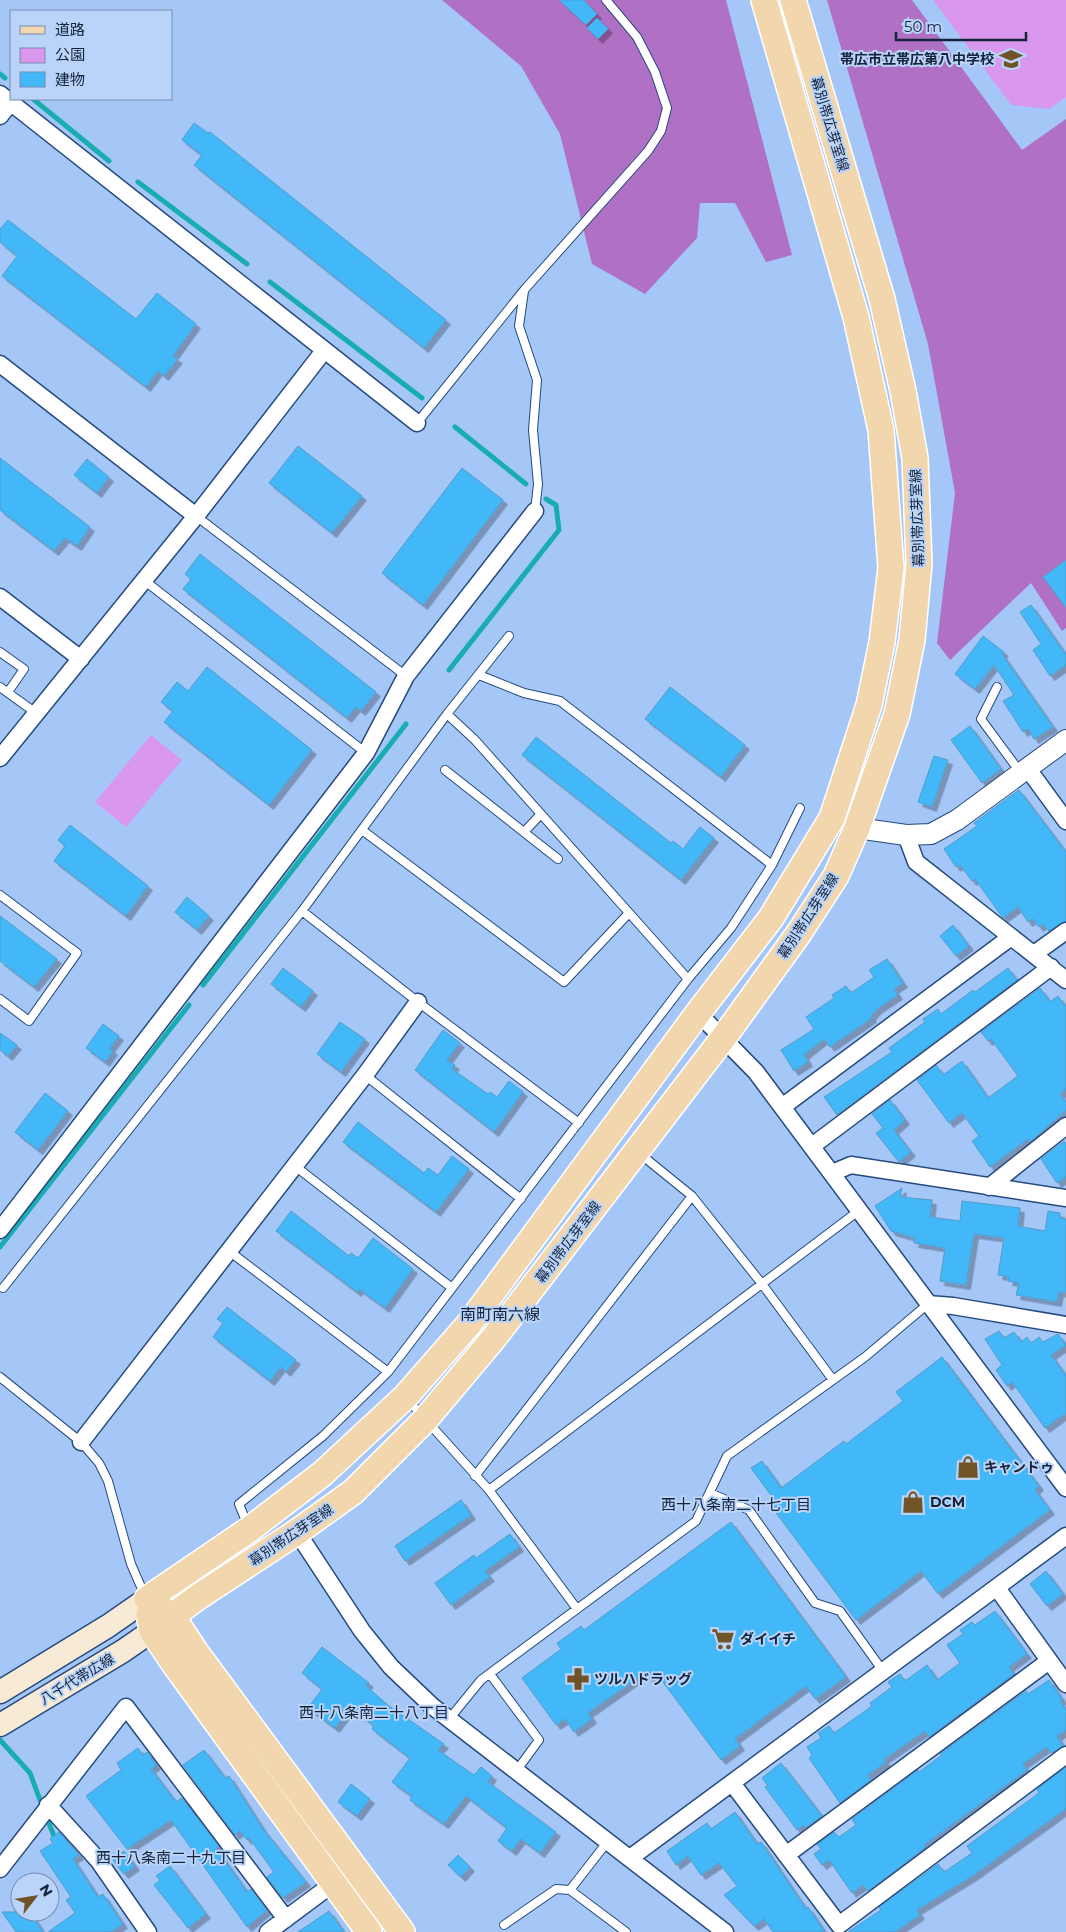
<svg xmlns="http://www.w3.org/2000/svg" width="1066" height="1932" font-family="Montserrat,'Noto Sans JP',sans-serif">
	<style>
		.green { fill: #d997ee }
		.forest { fill: #b070c4 }
		.lines { fill: none; stroke-linecap: round; stroke-linejoin: round }
		.stream { stroke: #19adb1; stroke-width: 5 }
		.building { fill: #42b8f9; stroke: #539cc9; filter: url(#shadow) }
		.service-casing { stroke: #254a7f; stroke-width: 10 }
		.minor-casing { stroke: #254a7f; stroke-width: 19 }
		.tertiary-casing { stroke: #254a7f; stroke-width: 22 }
		.secondary-casing { stroke: #254a7f; stroke-width: 25 }
		.primary-casing { stroke: #fff; stroke-width: 28 }
		.service { stroke: #fff; stroke-width: 8 }
		.minor { stroke: #fff; stroke-width: 16 }
		.tertiary { stroke: #fff; stroke-width: 20 }
		.secondary { stroke: #f8ebd6; stroke-width: 22 }
		.primary { stroke: #f1d6ae; stroke-width: 25 }
		.labels { text-anchor: middle; stroke-width: 4; stroke-linejoin: round; paint-order: stroke }
		.poi-label { font-size: 14px; font-weight: bold; fill: #13233a; stroke: #b9d3f9; text-anchor: start }
		.street-label { font-size: 14px; fill: #13233a; stroke: #b9d3f9 }
		.neighbourhood-label { font-size: 15px; fill: #13233a; stroke: #b9d3f9 }
		.quarter-label { font-size: 16px; fill: #13233a; stroke: #b9d3f9 }
	</style>
	<defs>
		<filter id="shadow"><feDropShadow dx="4.5" dy="4.5" stdDeviation="0" flood-color="#0004"/></filter>
	</defs>
	<rect width="100%" height="100%" fill="#a5c7f8"/>
	<path class="green" d="M933 0H1066V97L1049 109 1011 105Z
		M151 735 182 760 126 827 95 802Z"/>
	<path class="forest" d="M442 0H726L792 255 766 262 735 203H700L697 238 645 294 592 264 560 134 521 66Z
		M827 0H912L1022 150 1066 119V628L1062 631 1031 583 950 660 937 643 955 493 928 344Z"/>
	<g class="lines">
		<path class="stream" d="M0 74 5 78
			M33 99 109 161
			M138 182 247 264
			M270 282 422 398
			M455 427 526 484
			M449 670 559 530 556 505 546 499
			M203 985 406 724
			M0 1247 189 1005
			M0 1740 30 1773 43 1808
			M46 1816 56 1841"/>
	</g>
	<path class="building" d="M559 0H584L597 14 586 25Z
		M597 18 608 29 598 39 587 28Z
		M194 123 208 133 210 132 446 320 424 348 194 165 202 155 182 140Z
		M8 220 136 319 157 293 196 324 173 356 178 359 164 376 158 371 146 387 2 276 17 256 0 242V229Z
		M298 446 362 496 332 533 269 483Z
		M0 458 90 527 77 546 65 538 54 551 0 510Z
		M87 459 109 477 97 493 74 475Z
		M462 468 503 500 423 605 382 573Z
		M200 554 376 692 361 711 356 707 347 718 183 589 191 579 185 574Z
		M1066 560V608L1043 577Z
		M1031 605 1066 655V665L1050 676 1033 650 1041 644 1020 612Z
		M983 636 1004 652 1002 654 1053 727 1034 739 1028 729 1023 732 1003 701 1014 695 994 665 975 689 955 674Z
		M207 667 312 750 269 805 164 722 173 711 161 702 177 682 188 691Z
		M670 687 745 745 721 777 645 719Z
		M970 726 1001 769 982 783 951 740Z
		M536 737 671 843 673 841 683 849 700 827 714 838 681 880 522 755Z
		M934 756 948 760 932 807 918 802Z
		M1019 790 1066 852V921L1049 931 1043 924 1039 927 1033 919 1028 922 1018 907 1003 918 975 879 972 881 960 865 956 867 944 849 977 826 974 823Z
		M70 825 148 886 126 916 54 861 65 846 58 840Z
		M187 897 209 916 197 930 175 912Z
		M0 916 57 959 34 987 0 961Z
		M953 925 969 946 956 956 940 936Z
		M887 959 903 983 894 989 898 995 877 1009 871 1016 872 1018 830 1047 824 1039 804 1055 808 1062 794 1071 781 1050 814 1029 806 1017 834 998 832 995 846 986 851 993 874 977 869 970Z
		M283 968 313 991 301 1007 271 984Z
		M1008 968 1017 980 837 1115 824 1097 892 1052 889 1048 925 1022 923 1019 938 1009 941 1014 973 990 975 992Z
		M1040 988 1050 1002 1058 996 1066 1007V1089L1060 1094 1066 1102V1110L1030 1142 1028 1139 990 1167 972 1141 979 1136 962 1113 949 1123 917 1080 936 1065 943 1075 962 1061 988 1098 1018 1076 991 1039 988 1041 981 1032Z
		M340 1022 365 1039 341 1072 317 1054Z
		M103 1024 119 1036 110 1048 113 1051 105 1062 86 1048Z
		M443 1030 460 1043 447 1060 455 1065 452 1069 488 1094 490 1092 497 1097 509 1081 523 1092 494 1132 415 1070Z
		M0 1033 17 1045 8 1056 0 1050Z
		M45 1093 68 1111 38 1150 15 1132Z
		M890 1100 905 1120 894 1130 911 1152 899 1162 876 1133 883 1128 872 1114Z
		M358 1122 424 1173 428 1168 438 1175 452 1156 469 1169 436 1212 343 1142Z
		M1064 1141 1066 1144V1177L1057 1183 1041 1159Z
		M902 1188 900 1197 932 1200 930 1217 960 1221 962 1201 1020 1208 1018 1226 1045 1231 1048 1211 1060 1213V1218L1066 1219V1293L1059 1292 1057 1302 1016 1295 1019 1283 1008 1281 1009 1277 998 1275 1004 1238 974 1234 966 1285 940 1281 945 1248 914 1243 915 1238 891 1231 875 1206Z
		M291 1211 349 1256 351 1253 358 1258 373 1238 413 1269 385 1308 359 1289 357 1292 276 1231Z
		M227 1307 296 1360 286 1372 281 1367 270 1381 213 1337 223 1323 217 1319Z
		M999 1331 1004 1338 1014 1332 1021 1342 1027 1337 1031 1343 1039 1337 1043 1342 1058 1334 1066 1345 1051 1355 1066 1376V1413L1045 1428 1012 1382 1007 1386 996 1370 1002 1365 985 1339Z
		M942 1357 1039 1486 1035 1490 1050 1510 938 1594 921 1571 856 1620 771 1506 776 1502 751 1468 762 1461 781 1488 844 1441 846 1444 903 1401 896 1392Z
		M461 1500 471 1515 405 1561 395 1546Z
		M731 1522 846 1677 815 1699 806 1686 735 1739 740 1746 721 1760 657 1674 650 1680 645 1673 588 1713 592 1719 574 1732 565 1719 556 1725 522 1678 561 1649 557 1643 581 1626 584 1630Z
		M510 1534 519 1547 485 1571 490 1577 451 1605 435 1583 474 1555 476 1558Z
		M1046 1571 1063 1594 1047 1606 1030 1584Z
		M995 1611 1027 1654 1009 1667 1014 1674 929 1737 925 1731 884 1759 886 1762 868 1775 871 1780 840 1803 809 1758 812 1755 807 1747 821 1738 818 1733 829 1726 834 1733 872 1706 870 1703 892 1687 888 1682 900 1674 905 1681 927 1665 937 1680 960 1663 947 1645 963 1634 960 1630 972 1622 975 1625Z
		M322 1647 369 1683 366 1686 389 1706 444 1744 438 1750 474 1775 481 1767 492 1776 488 1782 556 1832 540 1853 521 1839 512 1851 498 1841 507 1828 466 1796 444 1824 410 1800 412 1796 392 1782 410 1758 372 1729 374 1726 351 1707 335 1728 308 1708 322 1689 302 1673Z
		M1049 1680 1062 1699 1060 1701 1066 1710V1730L1057 1736 1063 1746 1051 1753 1047 1747 1023 1764 1027 1770 924 1845 926 1847 868 1891 863 1885 852 1893 829 1860 822 1865 814 1854 821 1849 817 1844 834 1832 839 1837 856 1825 852 1819 918 1770 919 1772 942 1755 940 1754 1026 1691 1028 1694Z
		M138 1748 143 1755 147 1752 156 1765 151 1769 176 1802 182 1798 219 1846 216 1848 247 1892 251 1889 267 1910 247 1927 171 1820 127 1849 86 1796 121 1770 117 1763Z
		M204 1750 225 1778 229 1776 263 1829 306 1882 283 1898 267 1877 274 1872 249 1838 247 1840 240 1831 235 1835 183 1765Z
		M781 1763 822 1816 805 1828 803 1825 797 1830 765 1787 768 1786 762 1778Z
		M1066 1767V1809L974 1875 917 1910 920 1915 895 1932H848L881 1910 879 1907 938 1864 944 1872 972 1853 967 1846 1039 1793 1037 1789Z
		M351 1784 370 1799 357 1816 338 1802Z
		M735 1812 757 1844 761 1842 806 1909 808 1907 825 1932H773L764 1919 754 1926 724 1895 737 1886 719 1863 701 1875 688 1856 676 1865 667 1851 707 1823 711 1829Z
		M59 1832 79 1855 73 1859 98 1897 103 1894 123 1924 111 1932H48L75 1913 66 1900 71 1897 40 1851 53 1843 50 1839Z
		M124 1851 135 1866 124 1874 113 1860Z
		M458 1855 470 1867 461 1877 448 1865Z
		M170 1866 206 1914 188 1928 154 1885 160 1880 156 1876Z
		M329 1911 344 1932H298Z
		M2 1912H30L43 1932H16Z"/>
	<g class="lines">
		<defs>
			<path id="service" d="M524 291 519 326 537 380 533 430 538 484 535 511
				M417 423 525 289 648 151 661 131 667 108 655 72 637 37 606 0
				M196 516 406 676
				M145 581 366 753
				M0 652 24 669 8 692
				M479 675 524 693 560 701 772 865
				M0 687 36 713
				M997 687 981 719 1020 772
				M447 714 475 740 688 979
				M445 770 558 859
				M362 830 564 982 629 913
				M524 832 541 814
				M0 895 77 953 29 1021 0 999
				M302 911 418 1002 579 1123
				M365 1075 521 1199
				M639 1153 692 1196 762 1284 833 1380
				M295 1166 452 1288
				M229 1251 388 1372
				M3 1288 302 911 447 714 509 636
				M0 1377 81 1442 99 1463 108 1481 131 1564 145 1596
				M408 1400 489 1490 577 1609
				M475 1476 692 1196
				M489 1490 861 1209
				M710 1493 749 1510 815 1603 840 1611 883 1671
				M248 1526 239 1504 323 1436 388 1372 688 979 731 928 772 865 800 808
				M490 1674 539 1740 517 1770
				M450 1718 481 1680 696 1521 727 1456 865 1357 928 1304
				M608 1841 570 1890 626 1932
				M504 1925 556 1889 570 1890"/>
			<path id="minor" d="M0 94 417 423
				M0 116 11 102
				M0 364 196 516
				M0 597 81 659
				M0 758 196 516 323 352
				M1028 769 1066 821
				M906 835 916 862 1066 980
				M1034 954 1066 931
				M698 1013 756 1072 1066 1488
				M782 1107 1011 937
				M812 1146 1051 967
				M832 1173 851 1165 1066 1198
				M989 1187 1066 1126
				M0 1230 366 753 406 676 535 511
				M928 1304 953 1306 1066 1325
				M81 1442 365 1075 418 1002
				M297 1532 362 1631 391 1667 432 1706 725 1932
				M997 1588 1066 1684
				M732 1783 839 1925 1066 1755
				M48 1805 98 1860 148 1932
				M786 1855 1049 1661
				M630 1858 1066 1536
				M0 1869 126 1707 286 1919
				M268 1932 354 1868"/>
			<path id="tertiary" d="M832 818 857 828 906 835 931 834 957 820 1066 740"/>
			<path id="secondary" d="M0 1692 108 1626 147 1599
				M0 1725 123 1651 152 1631"/>
			<path id="primary" d="M147 1599 250 1529 322 1474 405 1397 469 1324 698 1013 771 918 832 818 869 705 882 642 891 568 881 430 856 317 764 0
				M159 1607 172 1616 195 1651 402 1932
				M149 1614 152 1631 175 1665 369 1932
				M152 1631 198 1597 297 1532 353 1492 425 1420 493 1339 724 1037 799 933 836 876 857 828 897 714 912 640 919 564 915 458 903 391 882 299 793 0"/>
		</defs>
		<use href="#service" class="service-casing"/>
		<use href="#minor" class="minor-casing"/>
		<use href="#tertiary" class="tertiary-casing"/>
		<use href="#secondary" class="secondary-casing"/>
		<use href="#primary" class="primary-casing"/>
		<use href="#service" class="service"/>
		<use href="#minor" class="minor"/>
		<use href="#tertiary" class="tertiary"/>
		<use href="#secondary" class="secondary"/>
		<use href="#primary" class="primary"/>
	</g>
	<defs>
		<symbol id="school-bare" viewBox="-9 -9 18 18"><path d="M0-5L7-2L0 1L-7-2ZM-4 1L0 2.5L4 1V4Q0 6-4 4Z" fill="#705427" stroke="#b9d3f9" stroke-width="2.5" paint-order="stroke"/></symbol>
		<symbol id="shop-bare" viewBox="-9 -9 18 18"><path d="M-5-2.5h2.3a2.7 3.5 0 0 1 5.4 0H5L5.5 6h-11ZM-1.5-2.5h3a1.5 2.3 0 0 0-3 0Z" fill="#705427" stroke="#b9d3f9" stroke-width="2.5" paint-order="stroke"/></symbol>
		<symbol id="supermarket-bare" viewBox="-9 -9 18 18"><path d="M-6-5.5h2.5l.6 2H6L4.5 2H-2.5L-4.4-4H-6ZM-1.5 3.2a1.3 1.3 0 1 0 .1 0ZM3 3.2a1.3 1.3 0 1 0 .1 0Z" fill="#705427" stroke="#b9d3f9" stroke-width="2.5" paint-order="stroke"/></symbol>
		<symbol id="pharmacy-bare" viewBox="-9 -9 18 18"><path d="M-2-6h4v4h4v4h-4v4h-4v-4h-4v-4h4Z" fill="#705427" stroke="#b9d3f9" stroke-width="2.5" paint-order="stroke"/></symbol>
	</defs>
	<g fill-rule="evenodd">
		<use href="#school-bare" x="995" y="43" width="32" height="32"/>
		<use href="#shop-bare" x="952" y="1451" width="32" height="32"/>
		<use href="#shop-bare" x="897" y="1486" width="32" height="32"/>
		<use href="#supermarket-bare" x="707" y="1623" width="32" height="32"/>
		<use href="#pharmacy-bare" x="562" y="1663" width="32" height="32"/>
	</g>
	<g class="labels">
		<g class="poi-label">
			<text x="994" y="64" text-anchor="end">帯広市立帯広第八中学校</text>
			<text x="984" y="1472">キャンドゥ</text>
			<text x="930" y="1507">DCM</text>
			<text x="740" y="1644">ダイイチ</text>
			<text x="594" y="1684">ツルハドラッグ</text>
		</g>
		<g class="street-label">
			<text transform="translate(830 124) rotate(73)" y="5">幕別帯広芽室線</text>
			<text transform="translate(917 518) rotate(-92)" y="5">幕別帯広芽室線</text>
			<text transform="translate(808 916) rotate(-57)" y="5">幕別帯広芽室線</text>
			<text transform="translate(568 1242) rotate(-53)" y="5">幕別帯広芽室線</text>
			<text transform="translate(291 1535) rotate(-34)" y="5">幕別帯広芽室線</text>
			<text transform="translate(77 1679) rotate(-31)" y="5">八千代帯広線</text>
		</g>
		<g class="neighbourhood-label">
			<text x="736" y="1510">西十八条南二十七丁目</text>
			<text x="374" y="1718">西十八条南二十八丁目</text>
			<text x="171" y="1863">西十八条南二十九丁目</text>
		</g>
		<g class="quarter-label">
			<text x="500" y="1320">南町南六線</text>
		</g>
	</g>
	<rect x="10" y="10" width="162" height="90" fill="#b9d3f9" stroke="#778dad"/>
	<rect x="20" y="26" width="25" height="8" fill="#f1d6ae" stroke="#778dad"/>
	<text x="55" y="35" font-size="15" fill="#13233a">道路</text>
	<rect x="20" y="48" width="25" height="15" fill="#d997ee" stroke="#778dad"/>
	<text x="55" y="60" font-size="15" fill="#13233a">公園</text>
	<rect x="20" y="72" width="25" height="15" fill="#42b8f9" stroke="#778dad"/>
	<text x="55" y="85" font-size="15" fill="#13233a">建物</text>
	<g transform="translate(35 1897) rotate(59)"><circle r="24" fill="#b9d3f9" stroke="#778dad"/>
	<path d="M0-4L9 19L0 12L-9 19Z" fill="#705427"/>
	<text y="-8" font-size="14" font-weight="bold" text-anchor="middle" fill="#13233a">N</text>
	</g>
	<path d="M896 32v8h130v-8" fill="none" stroke="#13233a" stroke-width="2.5"/>
	<text x="904" y="32" font-size="15" fill="#13233a" stroke="#b9d3f9" stroke-width="4" paint-order="stroke">50 m</text>
</svg>
